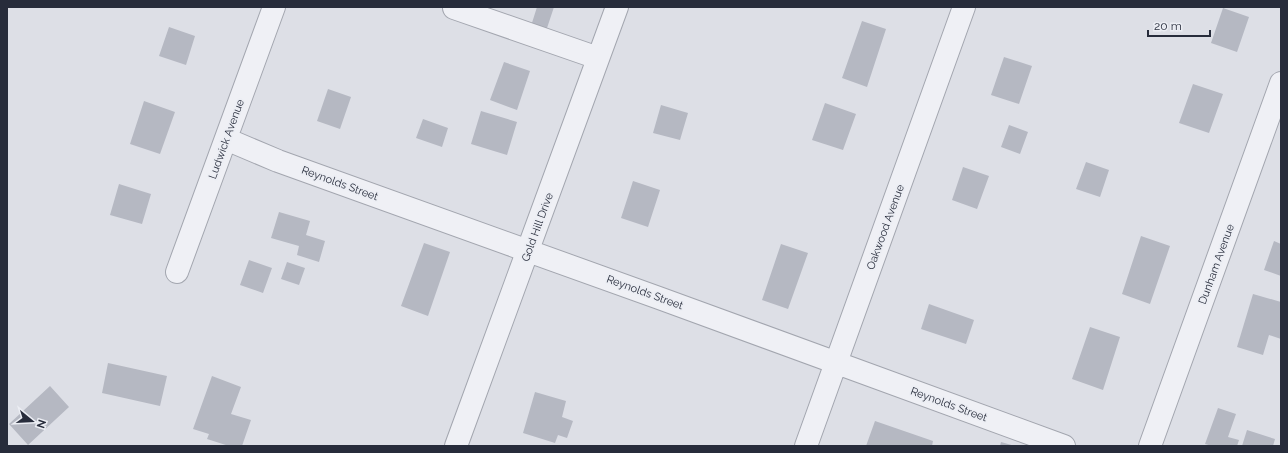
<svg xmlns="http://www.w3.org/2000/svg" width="1288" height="453" font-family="Raleway,sans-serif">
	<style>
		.building { fill: #b5b8c2 }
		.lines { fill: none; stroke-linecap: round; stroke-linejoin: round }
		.minor-casing { stroke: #a3a6af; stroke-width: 24 }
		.minor { stroke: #eff0f5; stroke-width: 22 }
		.labels { text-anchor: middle; stroke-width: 3.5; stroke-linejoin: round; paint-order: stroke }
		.street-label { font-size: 11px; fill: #272c3b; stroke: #eceef4 }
	</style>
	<rect width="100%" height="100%" fill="#dddfe6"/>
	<path class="building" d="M537 7H554L546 31 531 26Z
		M1223 8 1249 17 1237 52 1211 43Z
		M862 21 886 29 867 87 842 78Z
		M169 27 195 36 186 65 159 56Z
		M1004 57 1032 66 1019 104 991 95Z
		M504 62 530 71 517 110 490 100Z
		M1193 84 1223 94 1209 133 1179 123Z
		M328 89 351 97 340 129 317 121Z
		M144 101 175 112 160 154 130 144Z
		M825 103 856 114 843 150 812 140Z
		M661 105 688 113 680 140 653 133Z
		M481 111 517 122 507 155 471 144Z
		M423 119 448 128 442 147 416 138Z
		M1009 125 1028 132 1020 154 1001 147Z
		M1086 162 1109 170 1100 197 1076 189Z
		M963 167 989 176 977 209 952 200Z
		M633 181 660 190 648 227 621 218Z
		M119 184 151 194 142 224 110 215Z
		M279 212 310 221 306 235 325 241 319 262 297 255 299 246 271 238Z
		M1141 236 1170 246 1150 304 1122 294Z
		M1274 241 1281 244V276L1264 270Z
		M424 243 450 252 428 316 401 306Z
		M781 244 808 253 788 309 762 300Z
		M249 260 272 268 263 293 240 285Z
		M287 262 305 268 299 285 281 279Z
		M1253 294 1281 302V339L1269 335 1263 355 1237 347Z
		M929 304 974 320 966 344 921 329Z
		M1090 327 1120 337 1103 390 1072 379Z
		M108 363 167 376 160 406 102 393Z
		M212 376 241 387 231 414 251 420 242 446H229L207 439 209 434 193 429Z
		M50 386 69 407 28 445 9 424Z
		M535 392 566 401 562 417 573 421 567 438 558 435 555 443 523 433Z
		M1218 408 1236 414 1228 437 1239 440 1237 446H1212L1205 444Z
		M875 421 933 441 932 446H866Z
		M1247 430 1275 439 1273 446H1242Z
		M1001 442 1015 446H1000Z"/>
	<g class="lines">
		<defs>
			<path id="minor" d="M454 8 598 58
				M226 139 278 161 659 298 1064 446
				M177 272 274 7
				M456 446 617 7
				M806 446 964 7
				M1150 446 1281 83"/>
		</defs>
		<use href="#minor" class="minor-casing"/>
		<use href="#minor" class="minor"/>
	</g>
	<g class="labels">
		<g class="street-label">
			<text transform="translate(226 139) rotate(-70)" y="4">Ludwick Avenue</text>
			<text transform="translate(340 183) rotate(20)" y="4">Reynolds Street</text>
			<text transform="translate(537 227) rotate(-70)" y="4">Gold Hill Drive</text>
			<text transform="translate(885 227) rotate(-70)" y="4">Oakwood Avenue</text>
			<text transform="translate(1216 264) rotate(-70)" y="4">Dunham Avenue</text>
			<text transform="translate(645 292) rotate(20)" y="4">Reynolds Street</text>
			<text transform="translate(949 404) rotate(20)" y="4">Reynolds Street</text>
		</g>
	</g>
	<rect width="1288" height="453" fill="none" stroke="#272c3b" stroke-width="16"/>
	<g transform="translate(32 421) rotate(108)" stroke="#eceef4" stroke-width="3" paint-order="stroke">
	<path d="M0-3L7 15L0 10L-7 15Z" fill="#272c3b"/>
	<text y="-6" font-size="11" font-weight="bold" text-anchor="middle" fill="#272c3b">N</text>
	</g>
	<path d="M1148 30v6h62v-6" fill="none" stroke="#272c3b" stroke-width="2"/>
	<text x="1154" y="30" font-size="12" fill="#272c3b" stroke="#eceef4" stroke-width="3" paint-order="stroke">20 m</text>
</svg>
